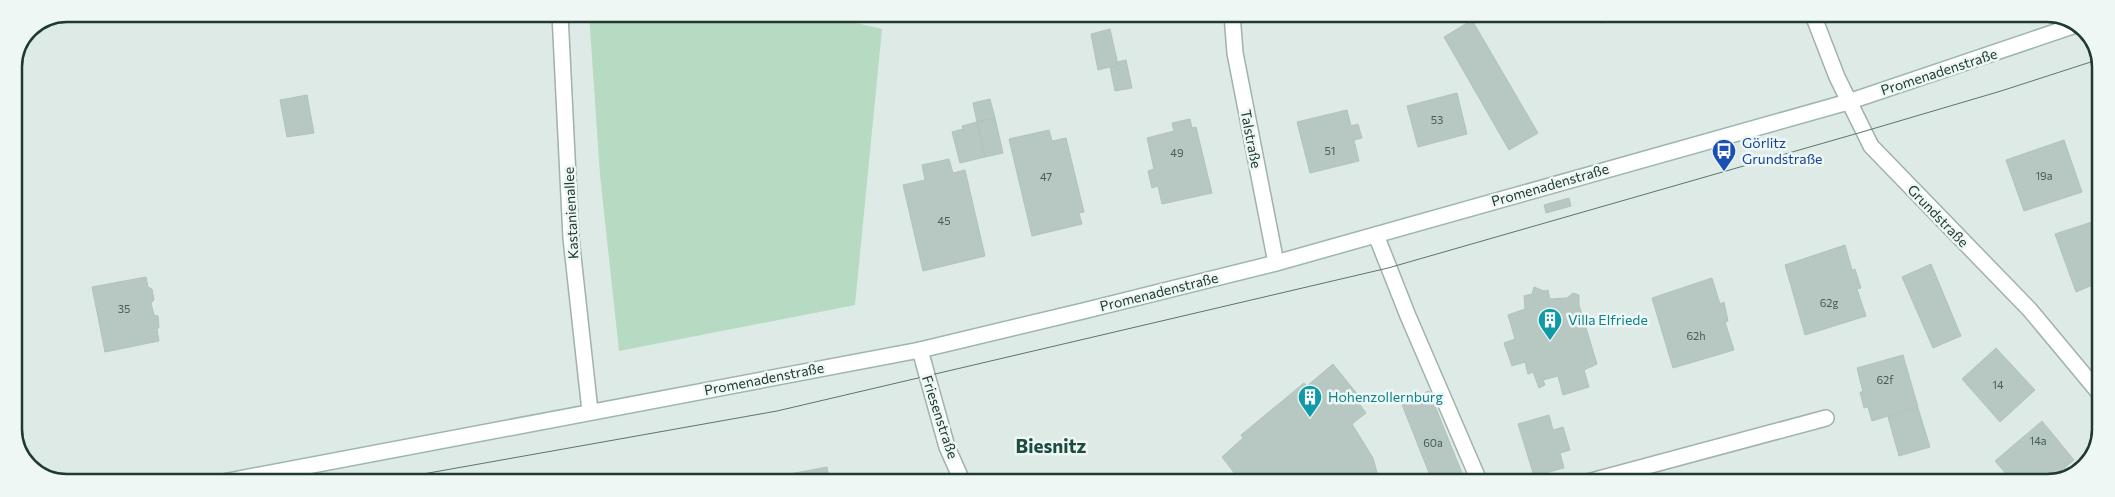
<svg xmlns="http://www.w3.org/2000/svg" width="2115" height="497" font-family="Commissioner,sans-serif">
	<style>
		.green { fill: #b7dbc2 }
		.building { fill: #b7c7c1; stroke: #b1c3bd }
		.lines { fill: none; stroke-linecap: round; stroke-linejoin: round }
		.service-casing { stroke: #a1b1ac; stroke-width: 18 }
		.minor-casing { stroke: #a1b1ac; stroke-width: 18 }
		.tertiary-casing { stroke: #a1b1ac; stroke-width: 18 }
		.secondary-casing { stroke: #9db6ae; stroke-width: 18 }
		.service { stroke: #fff; stroke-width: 15 }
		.minor { stroke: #fff; stroke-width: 15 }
		.tertiary { stroke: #fff; stroke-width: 15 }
		.secondary { stroke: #fff; stroke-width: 15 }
		.tram { stroke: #5a756f; stroke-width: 1 }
		.labels { text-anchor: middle; stroke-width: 5; stroke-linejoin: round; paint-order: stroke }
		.number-label { font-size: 11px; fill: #465c57 }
		.street-label { font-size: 14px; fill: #203934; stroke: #eef7f3 }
		.transit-label { font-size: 14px; fill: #164399; stroke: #eef7f3; text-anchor: start }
		.culture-label { font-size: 14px; fill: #0d838f; stroke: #eef7f3; text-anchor: start }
		.district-label { font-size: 19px; font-weight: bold; fill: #1c4b42; stroke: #eef7f3 }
		.rim { fill: none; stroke: #203934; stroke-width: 2.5 }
	</style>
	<rect width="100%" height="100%" fill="#deeae5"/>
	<path class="green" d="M589 14H818L882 29 855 305 619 351 600 175Z"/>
	<path class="building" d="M1589 15H1616L1614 18 1602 23 1591 19Z
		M1472 20 1538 133 1509 150 1444 37Z
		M1110 29 1118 65 1098 70 1091 34Z
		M1126 60 1132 88 1115 91 1110 67 1118 65 1117 62Z
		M1457 93 1467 134 1418 147 1407 106Z
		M307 95 314 133 287 137 280 100Z
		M990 99 995 118 977 122 973 103Z
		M1347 110 1351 126 1358 124 1362 138 1354 140 1359 161 1310 173 1297 122Z
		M995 118 1003 153 985 157 977 122Z
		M1190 119 1192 128 1196 127 1212 193 1162 204 1158 186 1152 188 1148 171 1154 169 1147 138 1174 131 1172 123Z
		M977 122 985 157 960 163 952 132 963 129 962 126Z
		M1049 130 1052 141 1066 138 1084 212 1079 213 1082 224 1032 236 1009 139Z
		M2064 140 2082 192 2024 211 2006 160Z
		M949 159 953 173 965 170 985 256 923 271 903 185 925 180 922 165Z
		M1569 198 1571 206 1546 213 1544 205Z
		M2101 219 2100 282 2076 292 2055 234Z
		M1845 245 1852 270 1855 269 1861 288 1857 289 1866 316 1805 335 1785 265Z
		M1931 264 1961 336 1933 348 1902 277Z
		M146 277 148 287 152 289 154 300 151 303 154 315 158 316 159 327 157 330 159 341 105 352 92 287Z
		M1712 278 1720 304 1724 302 1728 321 1725 322 1734 350 1673 368 1652 298Z
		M1534 287 1544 291 1548 290 1550 299 1567 298 1573 293 1579 295V305L1597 364 1584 370 1589 387 1563 395 1558 376 1543 380 1545 385 1539 388 1533 372 1528 374 1525 362 1512 366 1504 343 1515 339 1508 315 1525 309 1524 296 1532 294Z
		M1996 348 2035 390 2000 422 1962 379Z
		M1903 355 1918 407 1872 421 1868 407 1864 408 1860 392H1863L1857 368Z
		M1333 364 1362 400 1358 402 1366 413 1352 424 1373 458 1380 483H1242L1222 457 1243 438 1241 435 1304 383 1307 386Z
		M1429 391 1466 483H1433L1401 402Z
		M1918 408 1930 447 1899 456 1888 417Z
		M1549 415 1553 430 1563 427 1570 450 1560 453 1564 468 1534 476 1518 424Z
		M2042 421 2074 460 2047 483H2014L1995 461Z
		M827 467 830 483H753L752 481Z
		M1938 474 1941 483H1903Z"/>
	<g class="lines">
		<defs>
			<path id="service" d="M1376 235 1408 316 1480 483
				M1584 483 1826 418"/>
			<path id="minor" d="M1232 14 1235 53 1276 263
				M1813 15 1837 77 1871 146 2030 310 2100 394
				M920 350 947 447 963 483"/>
			<path id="tertiary" d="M560 14 571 238 590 411"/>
			<path id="secondary" d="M223 482 920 350 1083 311 1276 263 1848 102 2076 25"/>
		</defs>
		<use href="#service" class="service-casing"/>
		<use href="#minor" class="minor-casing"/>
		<use href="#tertiary" class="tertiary-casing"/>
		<use href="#secondary" class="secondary-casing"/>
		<use href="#service" class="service"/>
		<use href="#minor" class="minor"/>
		<use href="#tertiary" class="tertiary"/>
		<use href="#secondary" class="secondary"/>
		<path class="tram" d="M378 482 777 411 1388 268 1862 132 2001 91 2100 59"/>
	</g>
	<defs>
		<symbol id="bus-pin" viewBox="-11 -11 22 30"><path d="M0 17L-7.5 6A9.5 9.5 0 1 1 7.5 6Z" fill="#1a4fb4" stroke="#eef7f3"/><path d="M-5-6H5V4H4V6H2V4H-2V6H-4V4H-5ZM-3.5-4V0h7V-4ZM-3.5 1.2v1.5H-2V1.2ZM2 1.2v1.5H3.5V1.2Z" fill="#fff"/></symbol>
		<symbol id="building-pin" viewBox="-11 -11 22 30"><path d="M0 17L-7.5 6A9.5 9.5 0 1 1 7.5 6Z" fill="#0f9aa8" stroke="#eef7f3"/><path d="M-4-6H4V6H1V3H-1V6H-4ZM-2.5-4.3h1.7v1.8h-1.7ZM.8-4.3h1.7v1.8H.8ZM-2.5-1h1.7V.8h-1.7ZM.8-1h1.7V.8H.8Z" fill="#fff"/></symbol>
	</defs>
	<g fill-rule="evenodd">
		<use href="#bus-pin" x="1710" y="137" width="28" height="38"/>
		<use href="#building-pin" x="1536" y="306" width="28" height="38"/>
		<use href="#building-pin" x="1296" y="383" width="28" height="38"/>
	</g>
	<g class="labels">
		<g class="number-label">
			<text x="1437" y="124">53</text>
			<text x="1330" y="155">51</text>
			<text x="1177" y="157">49</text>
			<text x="2044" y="180">19a</text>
			<text x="1046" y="181">47</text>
			<text x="944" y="225">45</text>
			<text x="1829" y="307">62g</text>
			<text x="124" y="313">35</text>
			<text x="1696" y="340">62h</text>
			<text x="1885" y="384">62f</text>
			<text x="1998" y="389">14</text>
			<text x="2038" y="445">14a</text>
			<text x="1433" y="447">60a</text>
		</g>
		<g class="street-label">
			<text transform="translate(1939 72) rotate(-18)" y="5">Promenadenstraße</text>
			<text transform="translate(1251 139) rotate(79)" y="5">Talstraße</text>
			<text transform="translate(1550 185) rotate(-16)" y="5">Promenadenstraße</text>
			<text transform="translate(571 213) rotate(-93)" y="5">Kastanienallee</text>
			<text transform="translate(1938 216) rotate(46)" y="5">Grundstraße</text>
			<text transform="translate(1159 292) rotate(-14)" y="5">Promenadenstraße</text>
			<text transform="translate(764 379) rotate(-11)" y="5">Promenadenstraße</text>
			<text transform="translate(940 417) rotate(72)" y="5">Friesenstraße</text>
		</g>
		<g class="transit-label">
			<text x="1742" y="148">Görlitz<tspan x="1742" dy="16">Grundstraße</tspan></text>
		</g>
		<g class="culture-label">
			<text x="1568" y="325">Villa Elfriede</text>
			<text x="1328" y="402">Hohenzollernburg</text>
		</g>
		<g class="district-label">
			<text x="1051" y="453">Biesnitz</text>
		</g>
	</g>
	<path d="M0 0H2115V497H0ZM67 22H2047A45 45 0 0 1 2092 67V429A45 45 0 0 1 2047 474H67A45 45 0 0 1 22 429V67A45 45 0 0 1 67 22Z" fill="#eef7f3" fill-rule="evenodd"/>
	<path class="rim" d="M67 22H2047A45 45 0 0 1 2092 67V429A45 45 0 0 1 2047 474H67A45 45 0 0 1 22 429V67A45 45 0 0 1 67 22Z"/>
</svg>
